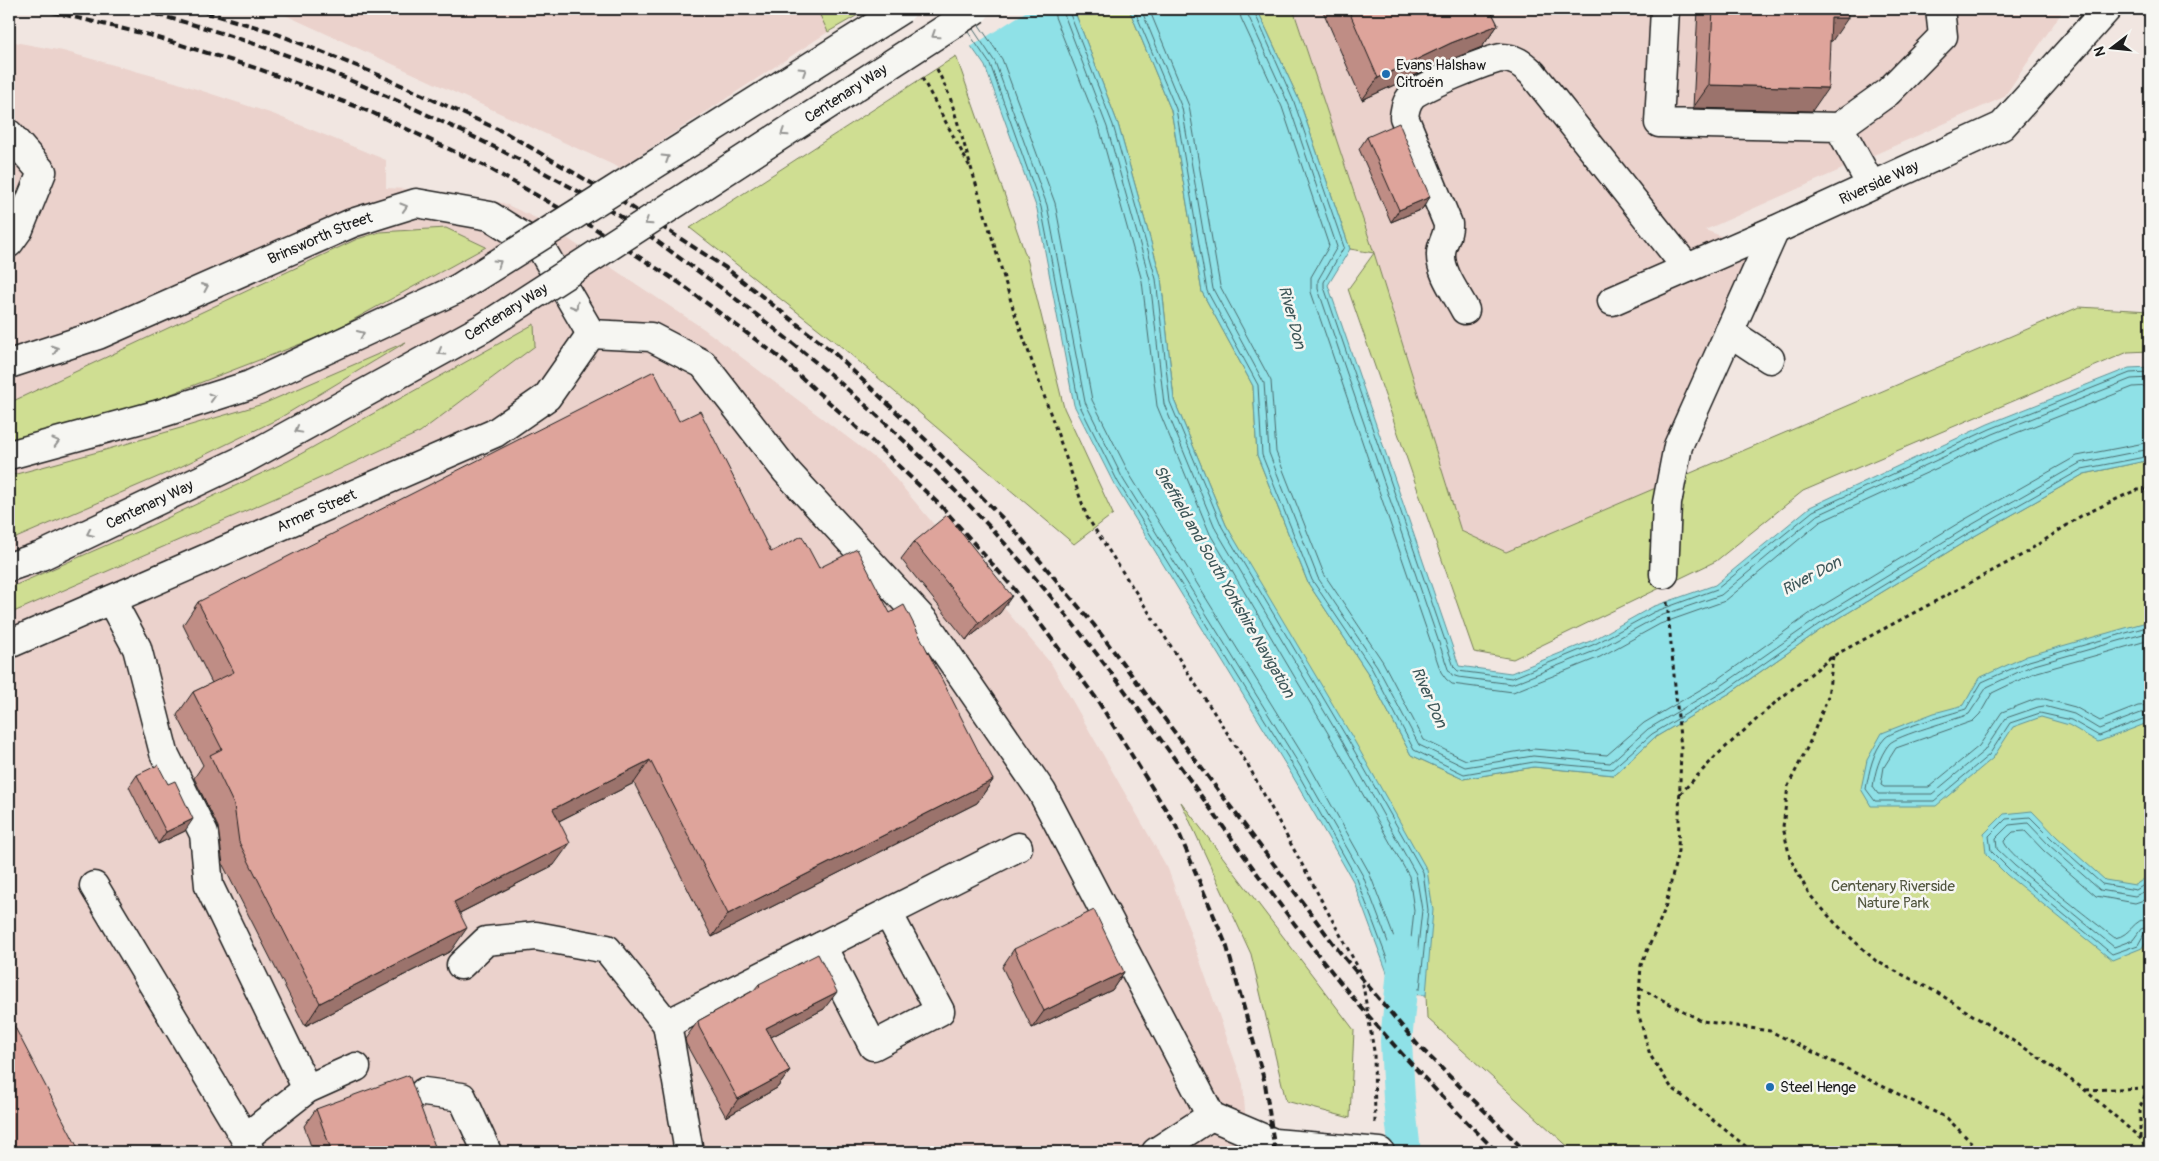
<svg xmlns="http://www.w3.org/2000/svg" width="2159" height="1161" font-family="Pangolin,sans-serif">
	<style>
		.built { fill: #ebd2cc }
		.green { fill: #cfde92; stroke: #767d57 }
		.water { fill: #8fe1e7; stroke: #619296 }
		.pier { fill: #f1e6e1 }
		.lines { fill: none; stroke-linecap: round; stroke-linejoin: round }
		.shore { stroke: #4a6b6d; stroke-width: 1 }
		.canal { stroke: #8fe1e7; stroke-width: 32 }
		.minor-casing { stroke: #1c1c1c; stroke-width: 31 }
		.major-casing { stroke: #1c1c1c; stroke-width: 31 }
		.path { stroke: #1c1c1c; stroke-width: 3; stroke-dasharray: 4 4; stroke-linecap: butt }
		.minor { stroke: #f6f6f2; stroke-width: 28 }
		.major { stroke: #f6f6f2; stroke-width: 28 }
		.rail { stroke: #1c1c1c; stroke-width: 4; stroke-dasharray: 8 4; stroke-linecap: butt }
		.major-bridge-casing { stroke: #1c1c1c; stroke-width: 31; stroke-linecap: butt }
		.major-bridge { stroke: #f6f6f2; stroke-width: 28 }
		.wall { fill: #bf8d85; stroke: #1c1c1c }
		.shaded-wall { fill: #9b736c; stroke: #1c1c1c }
		.building { fill: #dea49b; stroke: #1c1c1c }
		.oneway { stroke: #949492 }
		.poi-dot { fill: #1f6fb2; stroke: #f6f6f2; stroke-width: 2 }
		.labels { text-anchor: middle; stroke-width: 5; stroke-linejoin: round; paint-order: stroke }
		.poi-label { font-size: 15px; fill: #1c1c1c; stroke: #f6f6f2; text-anchor: start }
		.street-label { font-size: 15px; fill: #1c1c1c; stroke: #f6f6f2 }
		.park-label { font-size: 15px; fill: #52563f; stroke: #f6f6f2 }
		.water-label { font-size: 16px; font-style: italic; fill: #3e5759; stroke: #f6f6f2 }
	</style>
	<rect width="100%" height="100%" fill="#f1e6e1"/>
	<filter id="ink" filterUnits="userSpaceOnUse"><feTurbulence type="fractalNoise" baseFrequency=".02" numOctaves="2"/><feDisplacementMap in="SourceGraphic" scale="10" xChannelSelector="R" yChannelSelector="G"/><feConvolveMatrix kernelMatrix="1 2 1 2 8 2 1 2 1" color-interpolation-filters="sRGB"/></filter>
	<g filter="url(#ink)">
		<path class="built" d="M266 9H869L828 32 620 168 283 14Z
			M1293 9H2064L2004 97 1705 230 1777 257 1682 477 1506 552 1461 531 1374 253Z
			M9 41 63 51 175 82 273 114 386 160V188L429 190 503 203 538 219 704 329 884 465 1052 665 1168 869 1243 1084 1248 1152H9Z"/>
		<path class="green" d="M817 9H864L865 11 828 32Z
			M1084 9H1129L1171 110 1202 292 1253 386 1257 455 1308 583 1367 672 1411 755 1463 779 1534 767 1614 775 1654 738 1730 693 1823 628 1971 538 2084 474 2150 460V1152H1574L1427 1018 1426 995 1261 586 1226 525 1174 400 1161 278 1118 124 1076 15Z
			M1257 9H1293L1374 253 1461 531 1506 552 2079 307 2150 311V351L2128 352 1803 491 1716 561 1513 659 1474 652 1348 289 1374 253 1350 249 1299 100Z
			M956 56 1028 262 1064 408 1113 514 1074 544 843 348 690 228Z
			M446 228 486 247 329 333 140 406 9 441V403L357 239 380 232Z
			M534 324 535 346 420 432 303 486 9 614V588L150 526 288 461Z
			M406 342 278 419 174 470 9 541V476L105 450 263 404Z
			M1181 802 1354 1030 1350 1118 1286 1101 1251 954Z"/>
		<path class="water" d="M945 9H1072L1076 15 1118 124 1161 278 1174 400 1226 525 1351 735 1427 870 1433 910 1426 995 1395 994 1353 881 1292 775 1114 484 1074 405 1037 209 985 66Z
			M1129 9H1257L1299 100 1350 249 1328 285 1459 666 1511 673 1593 640 1652 607 1715 585 1810 507 1988 424 2129 368 2150 367V460L2084 474 1971 538 1823 628 1730 693 1654 738 1614 775 1534 767 1463 779 1411 755 1367 672 1308 583 1257 455 1253 386 1202 292 1171 110Z
			M2150 621V724H2145L2098 742 2069 725 2041 717 2013 727 1993 758 1936 806H1871L1861 789 1867 760 1882 733 1934 713 1964 705 1979 678 2027 656Z
			M2032 811 2057 837 2105 880 2135 885 2150 875V933L2142 948 2112 960 2007 875 1986 854 1984 834 2004 814Z"/>
		<path class="pier" d="M942 9H1030L969 48Z"/>
		<g class="lines">
			<path class="shore" d="M1134 9 1176 109 1207 291 1258 385 1262 455 1312 580 1372 669 1414 750 1464 774 1534 762 1612 769 1652 734 1728 689 1820 624 1969 533 2082 469 2150 456
				M1141 9 1182 108 1213 289 1264 383 1269 453 1318 578 1377 666 1419 745 1465 767 1533 756 1610 763 1648 729 1724 684 1817 619 1966 528 2080 463 2150 449
				M1149 9 1189 106 1220 286 1271 381 1276 452 1324 574 1383 662 1424 740 1466 760 1533 749 1607 755 1644 723 1720 678 1812 612 1962 521 2077 456 2150 442
				M1239 9 1241 18 1282 107 1329 246 1311 277V292L1441 672 1446 679 1452 684 1513 692 1600 657 1660 624 1725 601 1820 522 1996 441 2133 387 2150 386
				M1247 9 1248 15 1289 105 1337 247 1318 280V289L1448 669 1452 675 1458 677 1512 684 1597 650 1657 617 1721 595 1816 516 1993 434 2131 379 2150 378
				M1253 9 1294 102 1344 247 1324 282V287L1454 667 1458 671 1512 678 1595 644 1654 612 1717 589 1813 511 1990 429 2130 373 2150 372
				M979 25 1002 59 1055 203 1092 400 1130 475 1309 765 1369 872 1405 966 1408 968 1414 910 1409 876 1335 745 1210 534 1157 406 1142 281 1100 130 1055 17 1054 9
				M973 29 995 62 1047 205 1085 402 1123 479 1302 769 1363 876 1403 982 1414 983 1422 910 1416 874 1342 741 1216 530 1164 404 1150 280 1107 127 1062 9
				M968 32 990 64 1041 207 1079 404 1118 482 1297 772 1357 879 1398 988 1420 989 1428 910 1423 872 1347 738 1222 527 1170 402 1156 279 1113 125 1068 9
				M2150 626 2029 661 1982 682 1966 709C1951 714 1894 729 1885 738 1873 751 1869 772 1866 789L1875 801H1934L1989 755 2010 723 2040 713 2071 720 2099 736 2143 719H2150
				M2150 632 2031 666 1987 687 1969 714C1955 720 1897 735 1889 744 1879 757 1875 772 1873 787L1878 794H1932L1984 751 2006 718 2038 707 2044 706 2074 714 2099 729 2141 713 2150 712
				M2150 640 2034 673 1992 693 1980 714 1973 721 1896 748 1884 767 1881 785 1884 787H1929L1979 746 2002 712 2036 699H2045L2075 707 2100 721 2138 706 2150 705
				M2150 881 2136 890 2102 884 2053 840 2030 817 2006 819 1989 836 1991 851 2011 871 2112 954 2138 945 2144 934 2150 932
				M2150 889 2135 896 2100 890 2049 845 2028 823 2009 825 1996 838 1997 849 2015 866 2114 947 2133 940 2141 929 2150 926
				M2150 898 2135 903 2096 896 2044 851 2025 831 2013 832 2004 841C2004 853 2099 926 2115 938 2132 935 2132 919 2150 918"/>
			<path class="canal" d="M1402 950 1404 960 1396 1041 1399 1099 1405 1152"/>
			<defs>
				<g id="minor">
					<path d="M1665 9 1659 123 1839 127 1871 185"/>
					<path d="M1839 127 1888 92 1943 36 1940 9"/>
					<path d="M9 134 42 172 19 229 9 243"/>
					<path id="s1" d="M1612 301 1775 230 2002 126 2107 9"/>
					<path d="M1465 310C1457 294 1440 273 1441 254 1441 243 1449 236 1448 224L1404 117C1405 109 1406 102 1412 96 1420 87 1490 59 1502 58 1516 58 1523 65 1532 73L1687 268"/>
					<path d="M1729 332 1770 359"/>
					<path d="M591 334 651 337 703 364 786 471 925 622 1042 792 1211 1116 1274 1143 1380 1152"/>
					<path id="s2" d="M9 364 98 335 352 223 416 203 490 216 541 248 591 334"/>
					<path d="M1664 574 1667 503 1678 446 1775 230"/>
					<path d="M111 600 137 648 164 753 204 834 209 886 307 1089"/>
					<path id="s3" d="M9 644 495 433 547 397 591 334"/>
					<path d="M94 886 245 1138 250 1152"/>
					<path d="M822 946 873 1046 940 1011 888 913"/>
					<path d="M461 965 486 941 536 936 607 949 667 1024 689 1152"/>
					<path d="M667 1024 1018 847"/>
					<path d="M424 1092 462 1097 487 1152"/>
					<path d="M245 1138 307 1089 356 1067"/>
					<path d="M1156 1152 1211 1116"/>
				</g>
				<g id="major">
					<path d="M9 455 156 415 250 385 457 289"/>
					<path id="s4" d="M9 567 41 556 245 459 483 328"/>
				</g>
			</defs>
			<use href="#minor" class="minor-casing"/>
			<use href="#major" class="major-casing"/>
			<path class="path" d="M937 69 950 97 1013 308 1087 517 1248 765 1361 973 1374 1051 1375 1123
				M922 78 970 167
				M1667 602 1681 748 1678 851 1665 909 1641 965 1638 1012 1650 1055 1671 1087 1753 1152
				M1833 656 1828 697 1808 746 1788 786 1783 827 1790 858 1809 894 1836 924 1876 961 1938 993 2037 1056 2085 1090 2140 1138 2148 1152
				M1680 794 1717 755 1776 702 1833 656 2022 555 2081 516 2136 490H2150
				M1640 988 1702 1021 1770 1031 1947 1118 1981 1152
				M2086 1090 2147 1088
				M2140 1138V1107L2150 1084"/>
			<use href="#minor" class="minor"/>
			<use href="#major" class="major"/>
			<path class="rail" d="M40 9 149 35 259 69 373 113 485 166 591 226 678 282 779 357 885 453 942 507 1015 590 1096 698 1176 826 1227 947 1265 1083 1275 1152
				M133 9C237 33 338 72 434 118 500 149 566 182 628 221 653 237 677 257 702 274 846 378 976 499 1085 639 1172 749 1248 868 1336 977 1386 1039 1440 1096 1497 1152
				M194 9 270 31 379 75 506 133 622 201 726 268 834 353 928 442 1015 531 1094 625 1342 955 1417 1044 1526 1152"/>
			<defs>
				<g id="major-bridge">
					<path d="M457 289 902 9"/>
					<path id="s5" d="M483 328 976 9"/>
				</g>
			</defs>
			<use href="#major-bridge" class="major-bridge-casing"/>
			<use href="#major-bridge" class="major-bridge"/>
		</g>
		<path class="wall" d="M1322 9H1490L1498 25 1482 47 1435 66 1362 100Z
			M1698 9H1848L1832 41H1830L1812 111 1693 108Z
			M1367 137 1430 197 1422 209 1391 222 1359 149Z
			M679 421 771 552 819 568 890 613 993 780 977 803 712 937 634 783 559 821 554 865 460 913 451 951 305 1026 223 865 218 827 194 778 203 765 177 715 193 692 212 683 183 625 198 602Z
			M914 542 1000 613 966 640 901 559Z
			M137 775 168 784 185 831 158 844 129 787Z
			M1014 949 1124 972 1112 990 1032 1028 1002 967Z
			M759 984 824 1009 771 1037 790 1071 777 1088 726 1117 686 1044 685 1039 698 1021 754 990Z
			M316 1109 437 1152H313L304 1126Z"/>
		<path class="shaded-wall" d="M1831 18H1848L1832 41 1815 40Z
			M1498 25 1482 47 1435 66 1362 100 1378 78 1451 43Z
			M1709 85 1828 88 1812 111 1693 108Z
			M1430 197 1422 209 1391 222 1399 210Z
			M1012 596 1000 613 966 640 979 623Z
			M650 760 634 783 537 832 553 809Z
			M993 780 977 803 712 937 728 914Z
			M193 819 185 831 158 844 166 832Z
			M570 843 554 865 438 924 454 902Z
			M467 928 451 951 305 1026 320 1003Z
			M1124 972 1112 990 1032 1028 1044 1011Z
			M837 992 824 1009 754 1046 766 1028Z
			M790 1071 777 1088 726 1117 738 1099Z"/>
		<path class="building" d="M1348 9H1490L1498 25 1451 43 1378 78Z
			M1713 9H1848V18H1831L1828 88 1709 85Z
			M1399 123 1430 197 1399 210 1367 137Z
			M654 371 679 421 700 411 771 552 802 536 819 568 857 549 890 613 904 605 993 780 728 914 650 760 553 809 570 843 454 902 467 928 320 1003 239 842 234 805 210 755 222 749 193 692 234 672 198 602Z
			M947 515 1012 596 979 623 914 542Z
			M158 765 168 784 175 781 193 819 166 832 137 775Z
			M1094 910 1124 972 1044 1011 1014 949Z
			M818 954 837 992 766 1028 790 1071 738 1099 699 1027 698 1021 760 987 759 984Z
			M9 1016 80 1152H9Z
			M409 1075 437 1152H332L316 1109Z"/>
		<defs><path id="oneway-chevron" d="M-2-3.5L2.5 0L-2 3.5" fill="none" stroke-width="1.6" stroke-linecap="round" stroke-linejoin="round" transform="scale(1.25)"/></defs>
		<g class="oneway">
			<use href="#oneway-chevron" transform="translate(935 35) rotate(147)"/>
			<use href="#oneway-chevron" transform="translate(803 71) rotate(-32)"/>
			<use href="#oneway-chevron" transform="translate(784 133) rotate(147)"/>
			<use href="#oneway-chevron" transform="translate(666 158) rotate(-32)"/>
			<use href="#oneway-chevron" transform="translate(404 207) rotate(-17)"/>
			<use href="#oneway-chevron" transform="translate(648 222) rotate(147)"/>
			<use href="#oneway-chevron" transform="translate(498 263) rotate(-32)"/>
			<use href="#oneway-chevron" transform="translate(205 287) rotate(-24)"/>
			<use href="#oneway-chevron" transform="translate(575 306) rotate(60)"/>
			<use href="#oneway-chevron" transform="translate(361 334) rotate(-25)"/>
			<use href="#oneway-chevron" transform="translate(55 349) rotate(-18)"/>
			<use href="#oneway-chevron" transform="translate(441 352) rotate(151)"/>
			<use href="#oneway-chevron" transform="translate(212 397) rotate(-17)"/>
			<use href="#oneway-chevron" transform="translate(298 430) rotate(151)"/>
			<use href="#oneway-chevron" transform="translate(56 442) rotate(-15)"/>
			<use href="#oneway-chevron" transform="translate(90 533) rotate(155)"/>
		</g>
	</g>
	<g class="poi-dot">
		<circle cx="1386" cy="74" r="5"/>
		<circle cx="1770" cy="1087" r="5"/>
	</g>
	<g class="labels">
		<g class="poi-label">
			<text x="1396" y="70">Evans Halshaw<tspan x="1396" dy="17">Citroën</tspan></text>
			<text x="1780" y="1092">Steel Henge</text>
		</g>
		<g class="street-label">
			<text dy="5" stroke="none"><textPath href="#s5" startOffset="432">Centenary Way</textPath></text>
			<text dy="5" stroke="none"><textPath href="#s1" startOffset="292">Riverside Way</textPath></text>
			<text dy="5" stroke="none"><textPath href="#s2" startOffset="336">Brinsworth Street</textPath></text>
			<text transform="translate(506 312) rotate(-32)" y="5">Centenary Way</text>
			<text dy="5" stroke="none"><textPath href="#s4" startOffset="154">Centenary Way</textPath></text>
			<text dy="5" stroke="none"><textPath href="#s3" startOffset="335">Armer Street</textPath></text>
		</g>
		<g class="park-label">
			<text x="1893" y="891">Centenary Riverside<tspan x="1893" dy="17">Nature Park</tspan></text>
		</g>
		<g class="water-label">
			<text transform="translate(1293 317) rotate(75)" y="6">River Don</text>
			<text transform="translate(1811 575) rotate(-28)" y="6">River Don</text>
			<text transform="translate(1225 581) rotate(60)" y="6">Sheffield and South Yorkshire Navigation</text>
			<text transform="translate(1430 697) rotate(66)" y="6">River Don</text>
		</g>
	</g>
	<rect width="2159" height="1161" fill="none" stroke="#f6f6f2" stroke-width="30"/>
	<rect x="15" y="15" width="2129" height="1131" fill="none" stroke="#1c1c1c" stroke-width="2" filter="url(#ink)"/>
	<g transform="translate(2112 48) rotate(254)" stroke="#f6f6f2" stroke-width="4" paint-order="stroke">
	<path d="M0-4L9 19L0 12L-9 19Z" fill="#1c1c1c"/>
	<text y="-8" font-size="14" font-weight="bold" text-anchor="middle" fill="#1c1c1c">N</text>
	</g>
</svg>
